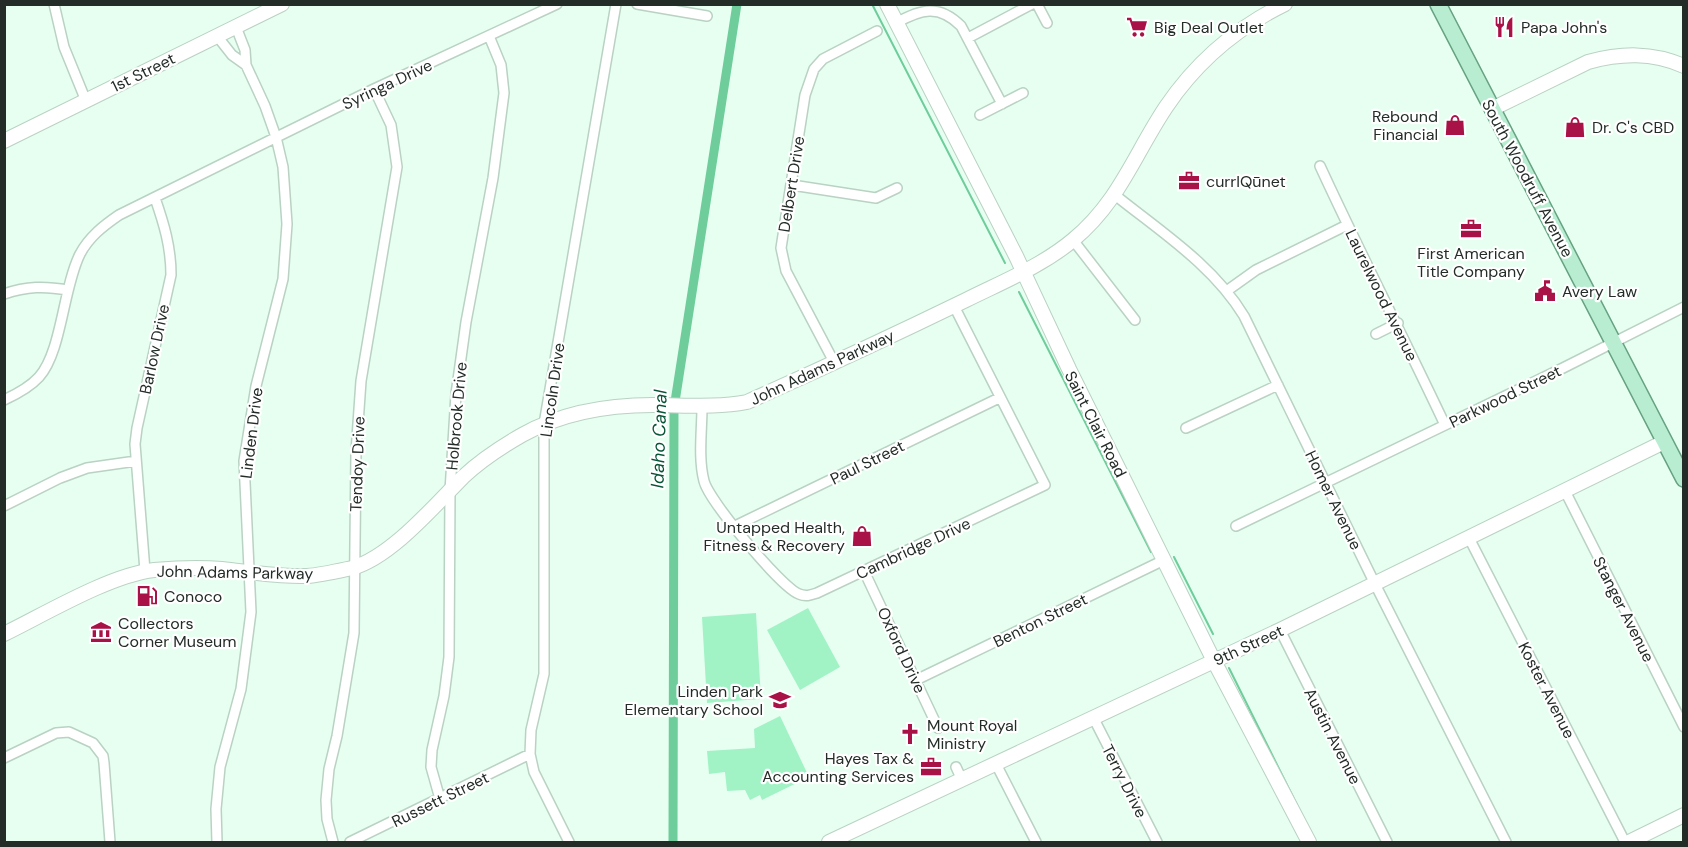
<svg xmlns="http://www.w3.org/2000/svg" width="1688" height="847" font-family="'DM Sans',sans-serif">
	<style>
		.green { fill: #a1f3c6 }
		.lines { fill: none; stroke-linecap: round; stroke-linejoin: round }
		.stream { stroke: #6fcd9c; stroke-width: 2 }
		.canal { stroke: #6fcd9c; stroke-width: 9 }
		.street-casing { stroke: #bad2c3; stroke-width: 12 }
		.secondary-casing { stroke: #bad2c3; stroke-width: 16 }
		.primary-casing { stroke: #67a282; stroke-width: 18 }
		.street { stroke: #fff; stroke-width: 9 }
		.secondary { stroke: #fff; stroke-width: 14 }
		.primary { stroke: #b9edd1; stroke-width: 15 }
		.labels { text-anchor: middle; stroke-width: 4.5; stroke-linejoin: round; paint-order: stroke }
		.poi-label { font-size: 16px; fill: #232c27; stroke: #fff; text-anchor: start }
		.street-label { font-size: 16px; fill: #232c27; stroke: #fff }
		.water-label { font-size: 18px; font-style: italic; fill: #065335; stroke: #fff }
	</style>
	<rect width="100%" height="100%" fill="#e6fff0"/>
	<path class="green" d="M808 608 840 667 800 690 767 630Z
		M756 613 761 699 707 703 702 617Z
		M780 716 809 777 762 800 760 795 750 800 745 790 727 791 725 772 709 774 707 751 755 748 754 729Z"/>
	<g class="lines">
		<path class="stream" d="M872 4 1005 263
			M1019 292 1151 552
			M1174 557 1213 634
			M1229 668 1301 813"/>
		<path class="canal" d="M673 842 674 408 737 4"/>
		<defs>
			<path id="street" d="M54 4 64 47 86 101
				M637 4 707 16
				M1037 4 1047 23
				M896 23C921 9 939 4 961 26L1002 104
				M217 36 232 55 246 65
				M968 38 1032 4
				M980 115 1023 93
				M1320 166C1360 253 1404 338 1445 425
				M792 185 876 198 897 188
				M1115 195C1161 232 1213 265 1244 316L1375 584 1506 842
				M1073 240 1135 320
				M1228 290 1256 270 1347 225
				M4 294C27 286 45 286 68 290
				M1376 334 1398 323
				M834 362 786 271 781 248 805 95 814 69 823 59 877 31
				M4 400C17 394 30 387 39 377 62 351 63 288 80 254 89 237 103 226 119 215L374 89 557 4
				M702 407C702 430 698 458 704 481 709 501 781 587 799 594 806 597 811 595 817 593L1045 485 954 306
				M1186 428 1278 385
				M1565 491 1684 727
				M4 506 60 478 87 468 136 461
				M735 526 999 398
				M1236 526 1563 368 1684 307
				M1469 538 1625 842
				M145 571 135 444 137 428 171 275C171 247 164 224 155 198
				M864 571 938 728
				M1280 630 1387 842
				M916 680 1164 560
				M1094 719 1157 842
				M4 758 56 733 69 732 93 743 103 756 104 763 110 842
				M996 764 1036 842
				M956 767 962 780
				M440 799 431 767 432 750 444 696 449 657 450 491 456 394 466 322 493 178 504 93 501 65 489 36
				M217 842 216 809 220 767 241 689 251 612 244 461 256 386 283 279 287 224 283 167 276 137 265 106 246 65 245 50 236 27
				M333 842 327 819 326 800 329 769 337 736 354 633 356 452 361 381 397 167 391 125 374 89
				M350 842 530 754
				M569 842 534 772 530 754 531 730 544 674V424L616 4"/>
			<path id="secondary" d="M887 4 1016 256 1069 369 1214 661 1309 842
				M1492 109 1588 62C1621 53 1652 52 1684 66
				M4 141 282 4
				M4 634C45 614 110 575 154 570 176 568 200 567 222 569 250 572 279 577 307 576 321 575 338 571 352 568 391 557 434 506 463 477 480 461 501 447 522 435 561 413 608 405 653 405 685 405 716 408 747 402 821 369 894 335 966 300 1002 282 1042 266 1073 240 1119 202 1134 155 1166 107 1197 61 1236 28 1285 4
				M829 842 1280 630 1664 442
				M1629 842 1684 815"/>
			<path id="primary" d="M1438 4 1684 479"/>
		</defs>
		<use href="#street" class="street-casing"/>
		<use href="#secondary" class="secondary-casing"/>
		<use href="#primary" class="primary-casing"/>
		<use href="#street" class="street"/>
		<use href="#secondary" class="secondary"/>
		<use href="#primary" class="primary"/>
	</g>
	<defs>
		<symbol id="supermarket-bare" viewBox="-9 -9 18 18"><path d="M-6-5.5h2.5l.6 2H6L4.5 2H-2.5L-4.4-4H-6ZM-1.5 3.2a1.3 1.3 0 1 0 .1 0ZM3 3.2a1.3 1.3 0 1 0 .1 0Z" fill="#a81246" stroke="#fff" stroke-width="2.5" paint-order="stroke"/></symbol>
		<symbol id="restaurant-bare" viewBox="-9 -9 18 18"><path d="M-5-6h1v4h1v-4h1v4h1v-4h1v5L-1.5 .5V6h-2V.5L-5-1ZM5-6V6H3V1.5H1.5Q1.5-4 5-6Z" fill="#a81246" stroke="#fff" stroke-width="2.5" paint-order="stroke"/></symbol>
		<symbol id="shop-bare" viewBox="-9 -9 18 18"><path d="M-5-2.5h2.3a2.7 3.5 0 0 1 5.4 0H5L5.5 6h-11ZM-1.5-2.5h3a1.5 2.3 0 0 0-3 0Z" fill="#a81246" stroke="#fff" stroke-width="2.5" paint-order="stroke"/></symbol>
		<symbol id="office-bare" viewBox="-9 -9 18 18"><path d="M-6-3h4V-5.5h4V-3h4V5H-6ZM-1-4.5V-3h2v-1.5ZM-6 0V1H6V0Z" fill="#a81246" stroke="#fff" stroke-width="2.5" paint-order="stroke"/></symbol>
		<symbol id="civic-bare" viewBox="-9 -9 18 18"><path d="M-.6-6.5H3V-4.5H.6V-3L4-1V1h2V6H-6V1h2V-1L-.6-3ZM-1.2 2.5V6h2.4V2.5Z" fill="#a81246" stroke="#fff" stroke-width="2.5" paint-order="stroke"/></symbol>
		<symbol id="fuel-bare" viewBox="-9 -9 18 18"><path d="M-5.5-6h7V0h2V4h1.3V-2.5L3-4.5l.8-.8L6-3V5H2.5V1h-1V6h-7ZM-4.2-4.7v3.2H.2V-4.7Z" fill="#a81246" stroke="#fff" stroke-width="2.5" paint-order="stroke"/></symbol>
		<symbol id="museum-bare" viewBox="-9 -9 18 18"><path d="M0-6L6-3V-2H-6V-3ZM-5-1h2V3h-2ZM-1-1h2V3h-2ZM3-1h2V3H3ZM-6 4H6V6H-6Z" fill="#a81246" stroke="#fff" stroke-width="2.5" paint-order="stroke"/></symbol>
		<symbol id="school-bare" viewBox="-9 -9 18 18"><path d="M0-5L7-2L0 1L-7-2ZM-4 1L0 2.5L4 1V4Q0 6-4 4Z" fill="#a81246" stroke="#fff" stroke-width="2.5" paint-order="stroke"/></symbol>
		<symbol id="church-bare" viewBox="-9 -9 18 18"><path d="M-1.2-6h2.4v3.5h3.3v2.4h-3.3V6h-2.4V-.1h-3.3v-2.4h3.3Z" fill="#a81246" stroke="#fff" stroke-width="2.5" paint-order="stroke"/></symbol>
	</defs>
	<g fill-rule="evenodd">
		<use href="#supermarket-bare" x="1122" y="12" width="30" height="30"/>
		<use href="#restaurant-bare" x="1489" y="12" width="30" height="30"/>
		<use href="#shop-bare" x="1440" y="110" width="30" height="30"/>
		<use href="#shop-bare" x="1560" y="112" width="30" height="30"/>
		<use href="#office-bare" x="1174" y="166" width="30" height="30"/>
		<use href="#office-bare" x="1456" y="214" width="30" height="30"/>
		<use href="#civic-bare" x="1530" y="276" width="30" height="30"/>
		<use href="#shop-bare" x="847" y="521" width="30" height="30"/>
		<use href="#fuel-bare" x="132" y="581" width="30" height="30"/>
		<use href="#museum-bare" x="86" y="617" width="30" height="30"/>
		<use href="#school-bare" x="765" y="685" width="30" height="30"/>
		<use href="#church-bare" x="895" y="719" width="30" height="30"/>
		<use href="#office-bare" x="916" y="752" width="30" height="30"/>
	</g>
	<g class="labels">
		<g class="poi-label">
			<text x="1154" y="33">Big Deal Outlet</text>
			<text x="1521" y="33">Papa John's</text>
			<text x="1438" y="122" text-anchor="end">Rebound<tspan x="1438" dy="18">Financial</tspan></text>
			<text x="1592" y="133">Dr. C's CBD</text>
			<text x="1206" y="187">currIQūnet</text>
			<text x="1471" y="259" text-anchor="middle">First American<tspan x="1471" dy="18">Title Company</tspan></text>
			<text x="1562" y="297">Avery Law</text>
			<text x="845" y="533" text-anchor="end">Untapped Health,<tspan x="845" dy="18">Fitness &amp; Recovery</tspan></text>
			<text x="164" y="602">Conoco</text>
			<text x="118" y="629">Collectors<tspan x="118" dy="18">Corner Museum</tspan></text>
			<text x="763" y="697" text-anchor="end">Linden Park<tspan x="763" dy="18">Elementary School</tspan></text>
			<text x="927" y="731">Mount Royal<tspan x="927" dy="18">Ministry</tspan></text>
			<text x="914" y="764" text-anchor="end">Hayes Tax &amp;<tspan x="914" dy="18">Accounting Services</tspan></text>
		</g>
		<g class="street-label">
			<text transform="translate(143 72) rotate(-26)" y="6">1st Street</text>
			<text transform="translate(387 84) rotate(-25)" y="6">Syringa Drive</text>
			<text transform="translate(1528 178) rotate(62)" y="6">South Woodruff Avenue</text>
			<text transform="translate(791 184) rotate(-81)" y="6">Delbert Drive</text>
			<text transform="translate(1382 295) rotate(64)" y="6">Laurelwood Avenue</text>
			<text transform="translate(154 349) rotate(-78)" y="6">Barlow Drive</text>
			<text transform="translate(822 367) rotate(-25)" y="6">John Adams Parkway</text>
			<text transform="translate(552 390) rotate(-82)" y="6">Lincoln Drive</text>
			<text transform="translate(1505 396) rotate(-26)" y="6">Parkwood Street</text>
			<text transform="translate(456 416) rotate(-85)" y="6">Holbrook Drive</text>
			<text transform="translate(1096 424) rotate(63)" y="6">Saint Clair Road</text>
			<text transform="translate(251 433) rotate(-83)" y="6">Linden Drive</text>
			<text transform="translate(867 462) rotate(-26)" y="6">Paul Street</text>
			<text transform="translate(357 464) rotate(-88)" y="6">Tendoy Drive</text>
			<text transform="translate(1334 500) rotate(64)" y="6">Homer Avenue</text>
			<text transform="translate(913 548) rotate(-25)" y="6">Cambridge Drive</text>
			<text transform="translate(235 572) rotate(1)" y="6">John Adams Parkway</text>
			<text transform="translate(1624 609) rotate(63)" y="6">Stanger Avenue</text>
			<text transform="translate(1040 620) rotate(-26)" y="6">Benton Street</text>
			<text transform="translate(1248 645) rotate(-25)" y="6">9th Street</text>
			<text transform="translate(902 650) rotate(65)" y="6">Oxford Drive</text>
			<text transform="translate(1547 690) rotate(63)" y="6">Koster Avenue</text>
			<text transform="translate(1333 736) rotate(63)" y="6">Austin Avenue</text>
			<text transform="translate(1125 781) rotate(63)" y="6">Terry Drive</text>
			<text transform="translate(440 799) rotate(-26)" y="6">Russett Street</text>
		</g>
		<g class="water-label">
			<text transform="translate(659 439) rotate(-88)" y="6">Idaho Canal</text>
		</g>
	</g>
	<rect width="1688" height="847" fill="none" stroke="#232c27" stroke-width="12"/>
</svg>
